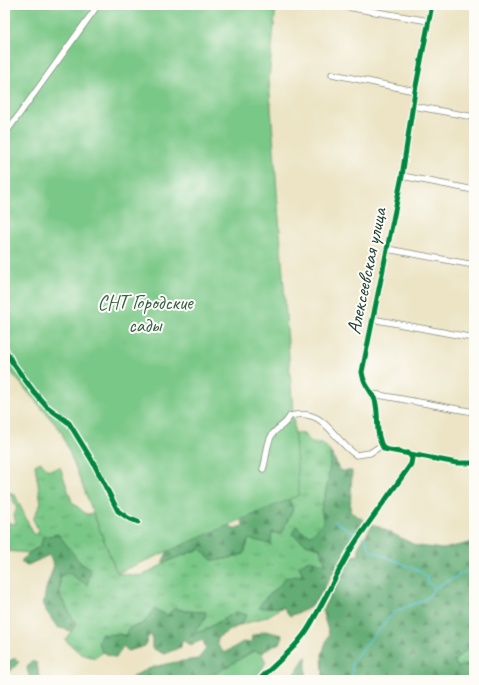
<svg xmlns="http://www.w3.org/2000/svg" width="479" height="685" font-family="Caveat,sans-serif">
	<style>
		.grass { fill: url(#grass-tufts); stroke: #4c825e }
		.forest { fill: url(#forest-firs); stroke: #417454 }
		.garden { fill: #7ac887; stroke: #4c825e }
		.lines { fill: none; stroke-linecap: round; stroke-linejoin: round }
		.stream { stroke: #56c4ca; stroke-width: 1.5 }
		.street-casing { stroke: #86907c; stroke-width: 7 }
		.street { stroke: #fff; stroke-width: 5.5 }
		.cycleway-casing { stroke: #fdfcf7; stroke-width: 8 }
		.cycleway { stroke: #00873e; stroke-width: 5 }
		.labels { text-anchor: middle; stroke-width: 4; stroke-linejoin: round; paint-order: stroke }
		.street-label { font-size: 20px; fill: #1f3d34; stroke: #fdfcf7 }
		.park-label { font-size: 20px; fill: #366049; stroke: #fdfcf7 }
	</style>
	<defs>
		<pattern id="grass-tufts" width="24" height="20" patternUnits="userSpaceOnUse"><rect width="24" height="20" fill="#7ac887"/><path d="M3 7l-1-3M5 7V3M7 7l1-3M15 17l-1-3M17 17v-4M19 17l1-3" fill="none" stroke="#63a46f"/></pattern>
		<pattern id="forest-firs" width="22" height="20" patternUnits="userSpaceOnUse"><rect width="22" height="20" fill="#63ac74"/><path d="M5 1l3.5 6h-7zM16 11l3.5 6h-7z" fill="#518d60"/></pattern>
	</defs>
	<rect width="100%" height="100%" fill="#fdfcf7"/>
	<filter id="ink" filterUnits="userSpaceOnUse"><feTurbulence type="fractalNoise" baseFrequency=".025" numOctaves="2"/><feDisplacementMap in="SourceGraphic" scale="8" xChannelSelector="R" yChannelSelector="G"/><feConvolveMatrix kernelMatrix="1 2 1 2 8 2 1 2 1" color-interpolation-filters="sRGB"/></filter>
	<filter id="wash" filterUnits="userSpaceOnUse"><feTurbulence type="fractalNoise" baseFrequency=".012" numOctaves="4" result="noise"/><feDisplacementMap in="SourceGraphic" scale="16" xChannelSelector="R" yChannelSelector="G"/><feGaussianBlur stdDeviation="0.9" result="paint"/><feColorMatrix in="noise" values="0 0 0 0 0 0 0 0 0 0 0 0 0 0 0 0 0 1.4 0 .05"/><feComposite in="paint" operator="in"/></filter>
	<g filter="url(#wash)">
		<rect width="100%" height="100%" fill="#ece4c5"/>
		<path class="grass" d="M288 432 304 434 311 442 323 443 331 453 328 482 321 510 324 522 311 535 304 533 296 526 306 544 320 548 322 556 328 565 299 566 303 575C288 582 265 591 260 608L283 607 266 617 240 625 247 615 236 612 203 631 192 634 205 612 185 611 175 608 167 616 129 628 125 636 117 633 98 642 102 652 95 658 81 654 65 640 76 624 60 596V577L67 571 91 569 81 564 58 534 29 553 5 551V520L9 523 16 524 14 515 17 508 9 492 15 495 34 535 39 532 33 519 41 503 35 465 41 462 49 470 60 467 72 502 86 514 93 513 117 573 141 576 179 556 201 549 212 560 226 559 244 554 249 539 272 532 281 534 293 509 276 469Z
			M474 643V661L458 668 454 661Z"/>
		<path class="forest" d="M331 453 341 471H352L350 512 364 520 317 600 309 608 290 616 283 607 259 608C264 595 279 591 284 578L303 575 299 566 309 560 327 565 322 556 320 548 306 544 292 534 296 526 304 533 311 535 324 522 321 510 328 482Z
			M282 484 293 509 281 534 272 532 271 544 249 539 245 547 244 554 226 559 212 560 200 549 162 563 168 551 230 524 233 529 243 526 242 519 266 509Z
			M373 524 417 546 443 549 474 542V643L454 661 458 668 474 661V680H323L322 654 329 634 322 610 352 556 359 555V546Z
			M58 534 81 564 91 569 87 585 67 572 60 577V596L76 624 71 631 57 627 43 606 46 589 54 565 49 555 26 566 21 561 29 553 40 547 43 537Z
			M175 608 185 611 206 612 204 621 193 633 203 631 236 612 247 615 240 625 218 637 217 644 224 653 243 642 251 643 252 636 265 631 282 635 281 642 261 653 254 651 215 674 196 679 129 680C146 665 176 662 198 659L206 649 203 640 190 645 182 640 181 647 164 654 152 648V634L148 637 145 646 128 651 123 646 116 658 102 652 98 642 101 634C109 635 117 633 125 636L129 628 144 623 154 609 167 615Z
			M306 656V680H291Z
			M15 658 19 662 5 677V663Z
			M31 661 37 663 39 676 42 680H30L27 668Z"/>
		<path class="garden" d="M5 5H276L269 80 299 495 117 573 61 431 5 365Z
			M254 651 261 653 266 662 255 680H188L215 674Z"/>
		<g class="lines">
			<path class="stream" d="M334 521 359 535
				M362 536 366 539 370 550 420 571 427 578V582L435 588 474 567
				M352 680V661L395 611 425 600 435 589"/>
		</g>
	</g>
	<g filter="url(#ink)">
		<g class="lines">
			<defs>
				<path id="street" d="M335 5 429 21
					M432 5 415 91 402 176 362 372C364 387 371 389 375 400 380 417 374 434 384 449L457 463H474
					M332 74 415 91
					M413 106 474 117
					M5 134 98 5
					M402 176 474 190
					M387 249 474 265
					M372 319 474 338
					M5 349 12 362 34 392 46 406 69 423 93 462 118 511 128 518 138 522
					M373 394 474 412
					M263 469C267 458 266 444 272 435 277 427 286 425 290 416 325 407 331 438 356 455L370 453 382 445
					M259 680C276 663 297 647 309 627 325 600 337 572 353 546 371 518 392 492 411 464L412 458 408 453"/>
			</defs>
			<use href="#street" class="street-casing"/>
			<use href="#street" class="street"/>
			<defs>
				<path id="cycleway" d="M432 5 415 91 402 176 362 372C364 387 371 389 375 400 380 417 374 434 384 449L457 463H474
					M5 349 12 362 34 392 46 406 69 423 93 462 118 511 128 518 138 522
					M259 680C276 663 297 647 309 627 325 600 337 572 353 546 371 518 392 492 411 464L412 458 408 453"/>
			</defs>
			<use href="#cycleway" class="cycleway-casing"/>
			<use href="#cycleway" class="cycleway"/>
		</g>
	</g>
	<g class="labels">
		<g class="street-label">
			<text transform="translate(366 271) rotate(-78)" y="7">Алексеевская улица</text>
		</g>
		<g class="park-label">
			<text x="145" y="309">СНТ Городские<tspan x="145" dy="23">сады</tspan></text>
		</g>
	</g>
	<rect width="479" height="685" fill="none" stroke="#fdfcf7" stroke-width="20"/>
</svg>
